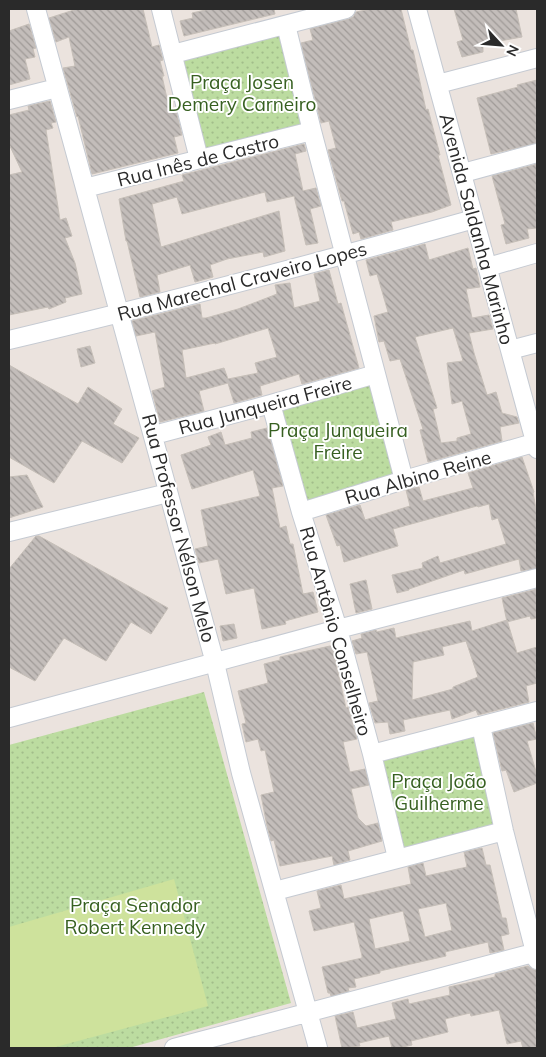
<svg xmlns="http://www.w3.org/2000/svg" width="546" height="1057" font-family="Mulish,sans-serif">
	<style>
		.park { fill: url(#park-dots) }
		.pitch { fill: #cee29c }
		.building { fill: url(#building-back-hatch); stroke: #c6bfb8; fill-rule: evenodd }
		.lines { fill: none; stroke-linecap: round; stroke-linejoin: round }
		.minor-casing { stroke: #c5cad2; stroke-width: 20 }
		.minor { stroke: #fff; stroke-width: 18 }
		.labels { text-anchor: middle; stroke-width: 4; stroke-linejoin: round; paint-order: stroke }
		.park-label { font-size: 19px; fill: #376021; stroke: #fff }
		.street-label { font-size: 19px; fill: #2a2a2a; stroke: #fff }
	</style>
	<defs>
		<pattern id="park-dots" width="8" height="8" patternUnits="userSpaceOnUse" patternTransform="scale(1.25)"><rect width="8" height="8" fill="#bcdca0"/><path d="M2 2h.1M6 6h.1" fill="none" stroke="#a2bd8a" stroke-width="1.8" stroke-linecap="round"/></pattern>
		<pattern id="building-back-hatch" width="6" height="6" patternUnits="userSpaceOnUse" patternTransform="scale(1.25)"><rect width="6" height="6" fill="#c3bdba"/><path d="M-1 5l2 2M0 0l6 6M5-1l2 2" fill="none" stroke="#9f9a97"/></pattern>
	</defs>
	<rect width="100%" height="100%" fill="#ebe3de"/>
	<path class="park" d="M281 32 303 128 204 151 183 58Z
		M372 380 397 476 305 503 279 406Z
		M204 692 291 1003 129 1048H9V745Z
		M475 731 500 828 399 853 381 755Z"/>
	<path class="pitch" d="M174 879 208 1006 52 1048H9V927Z"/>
	<path class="building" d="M77 9H143L152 47 159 45 163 60 160 61 164 76H162L170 112 176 111 182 135 174 137 178 153 92 174 78 116 77 117 63 68 75 66 69 37 56 42 49 18Z
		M210 9H274L275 14 184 36 180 21 193 18 192 13Z
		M371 9H401L411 50H413L426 110 428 109 440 155H438L451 205 432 212 391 222 393 230 361 239 359 232 353 234 344 201H342L328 150 336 148 329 121 321 123 301 43 313 40 310 29 349 19 353 17 356 12Z
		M454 9H516L522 37 483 44V52L462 57 457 42 463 40Z
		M29 24 36 48 33 49 35 57 25 59 30 79 9 85V31Z
		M537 80V143L491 154 477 98 518 87 517 85Z
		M50 101 56 122 51 123 53 128 46 130 60 220 66 218 72 236 65 238 75 263 82 294 65 298 66 302 49 309 48 307 9 315V175L22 172 9 144V115L29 110 28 106Z
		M304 144 306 151 295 154 303 191 316 188 321 206 310 209 318 243 306 245 294 196 267 202 265 192 182 214 177 197 152 204 161 247 279 211 285 251 264 257 263 252 227 259 210 265 213 277 195 282 190 265 157 275 160 292 140 297 127 241H126L119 199 184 181 182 175Z
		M537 164V228L527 229 529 238 506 244 501 225 505 224 492 176Z
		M425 244 429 260 468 248 473 269 476 268 480 287 466 289 472 318 489 315 493 329 469 333 474 353 487 395 496 392 502 413 517 417 519 423 500 427 502 441 428 462 420 430 423 429 400 359 390 361 384 341 379 342 374 316 388 312 377 274 370 276 366 260ZM453 328 463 361 447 363 452 404 462 401 471 434 457 438V441L441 443 433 409 437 408 415 337Z
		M329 270 338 304 341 303 359 368 302 384 299 374 260 386 262 395 234 403 228 383 199 391 204 411 160 422 152 391 165 387 155 332 136 336 132 321 200 304 202 318H206L238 309 259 301 277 294 275 285 290 283 294 308 320 301 314 274ZM268 328 277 357 255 363 258 373 228 379 224 368 186 378 182 350 215 343V344Z
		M90 346 95 363 81 367 77 349Z
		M9 365 78 404 88 387 122 409 113 424 139 438 122 463 82 441 54 483 9 457Z
		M267 428 283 486 272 488 280 528 286 526 290 544H293L303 594 313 592 318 612 285 621 286 624 262 629 254 588 226 594 218 559 199 563 195 549 208 546 201 510 260 496 253 470 192 489 181 455 211 445 208 437 221 432 225 445 252 438 251 432Z
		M522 457 534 492 533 493 537 514V568L521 571 519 559 465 574 464 570 409 589V590L397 593 392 575 423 568 422 563 438 556 440 563 506 544 498 518 492 520 489 504 478 507 477 506 393 529 398 546 344 562 340 545 337 546 326 515 360 505 365 520 410 506 406 490 419 487 423 501 473 488 468 473Z
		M27 475 43 507 9 518V477Z
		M36 536H39L168 608 151 634 131 622 106 661 64 638 35 681 9 667V569Z
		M366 580 372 609 356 613 350 584Z
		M537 589V618L531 619 530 616 507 622 502 598Z
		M507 620 517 653 537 647V683L526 686 529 702 478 715 476 710 452 719 450 710 403 720 405 731 390 734 388 722 375 723 369 703 378 701 367 652 356 654 352 641 362 638 361 634 376 630 377 632 394 628 396 638 470 621 472 631ZM466 641 478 677 453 687V689L412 700 413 662 444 655 442 647Z
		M234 624 237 638 223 641 220 626Z
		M330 646H332L346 708 348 707 357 739 343 742 350 772 365 769 369 785 351 789 358 818 366 826 378 823 382 841 348 851 350 860 334 865 332 856 280 866 274 840 271 841 267 826 261 795 274 792 265 750 261 751 258 739 246 742 242 724 246 723 238 691 268 683 264 664 280 660V657Z
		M533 723 537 739 527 741 537 775V783L514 792 506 770 502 771 493 733Z
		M482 848 486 865H490L502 918H506L509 934 501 936 504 950 490 953 488 942 445 952 446 956 380 971V973L354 979 356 987 348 988 349 991 331 996 330 993H328L322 967 362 958V956L354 922 314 931 309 911 321 908 317 891 341 885 344 899 411 884 408 867 423 863 426 876 467 867 464 852ZM446 903 452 930 425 937 418 909ZM403 911 410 941 375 949 369 919Z
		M528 966 534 970H537V1048H523L521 1041 507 1044 499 1010 471 1016 470 1013 445 1019 448 1032 411 1041 412 1045 398 1048H392L389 1036 359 1043 360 1046 342 1048 335 1016 353 1012 357 1028 396 1019 392 1003 408 999 409 1004 450 995 449 987 495 977V974Z"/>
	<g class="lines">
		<defs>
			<path id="minor" d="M36 9 215 663 241 773 318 1048
				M161 9 199 159
				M417 9 537 449
				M286 25 312 131 404 480
				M173 54 346 9
				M438 84 537 58
				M9 100 57 88
				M463 173 537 153
				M85 188 312 131
				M488 267 537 253
				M9 340C165 303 320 262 474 219
				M510 350 537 343
				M271 404 301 512 338 629 372 754 397 858
				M154 435 271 404 376 374
				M301 512 404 480 537 442
				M9 532 168 493
				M9 718 338 629 537 578
				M481 726 504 831 537 960
				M372 754 537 711
				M275 891 504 831
				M174 1048 537 952"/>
		</defs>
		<use href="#minor" class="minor-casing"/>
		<use href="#minor" class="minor"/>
	</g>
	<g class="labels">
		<g class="park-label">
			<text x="242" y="89">Praça Josen<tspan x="242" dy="22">Demery Carneiro</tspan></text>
			<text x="338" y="437">Praça Junqueira<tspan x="338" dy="22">Freire</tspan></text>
			<text x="439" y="788">Praça João<tspan x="439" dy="22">Guilherme</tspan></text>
			<text x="135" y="912">Praça Senador<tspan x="135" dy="22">Robert Kennedy</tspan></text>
		</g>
		<g class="street-label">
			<text transform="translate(198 160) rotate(-14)" y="7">Rua Inês de Castro</text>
			<text transform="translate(477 229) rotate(75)" y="7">Avenida Saldanha Marinho</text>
			<text transform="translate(242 281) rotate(-15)" y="7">Rua Marechal Craveiro Lopes</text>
			<text transform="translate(265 405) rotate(-15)" y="7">Rua Junqueira Freire</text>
			<text transform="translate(418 477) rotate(-16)" y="7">Rua Albino Reine</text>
			<text transform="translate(179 528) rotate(75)" y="7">Rua Professor Nélson Melo</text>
			<text transform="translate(336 631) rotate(74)" y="7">Rua Antônio Conselheiro</text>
		</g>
	</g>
	<rect width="546" height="1057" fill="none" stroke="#2a2a2a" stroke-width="20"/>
	<g transform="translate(501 45) rotate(116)" stroke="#ffffff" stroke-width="4" paint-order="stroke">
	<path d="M0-4L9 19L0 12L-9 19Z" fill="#2a2a2a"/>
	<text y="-8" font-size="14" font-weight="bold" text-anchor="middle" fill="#2a2a2a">N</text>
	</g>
</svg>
